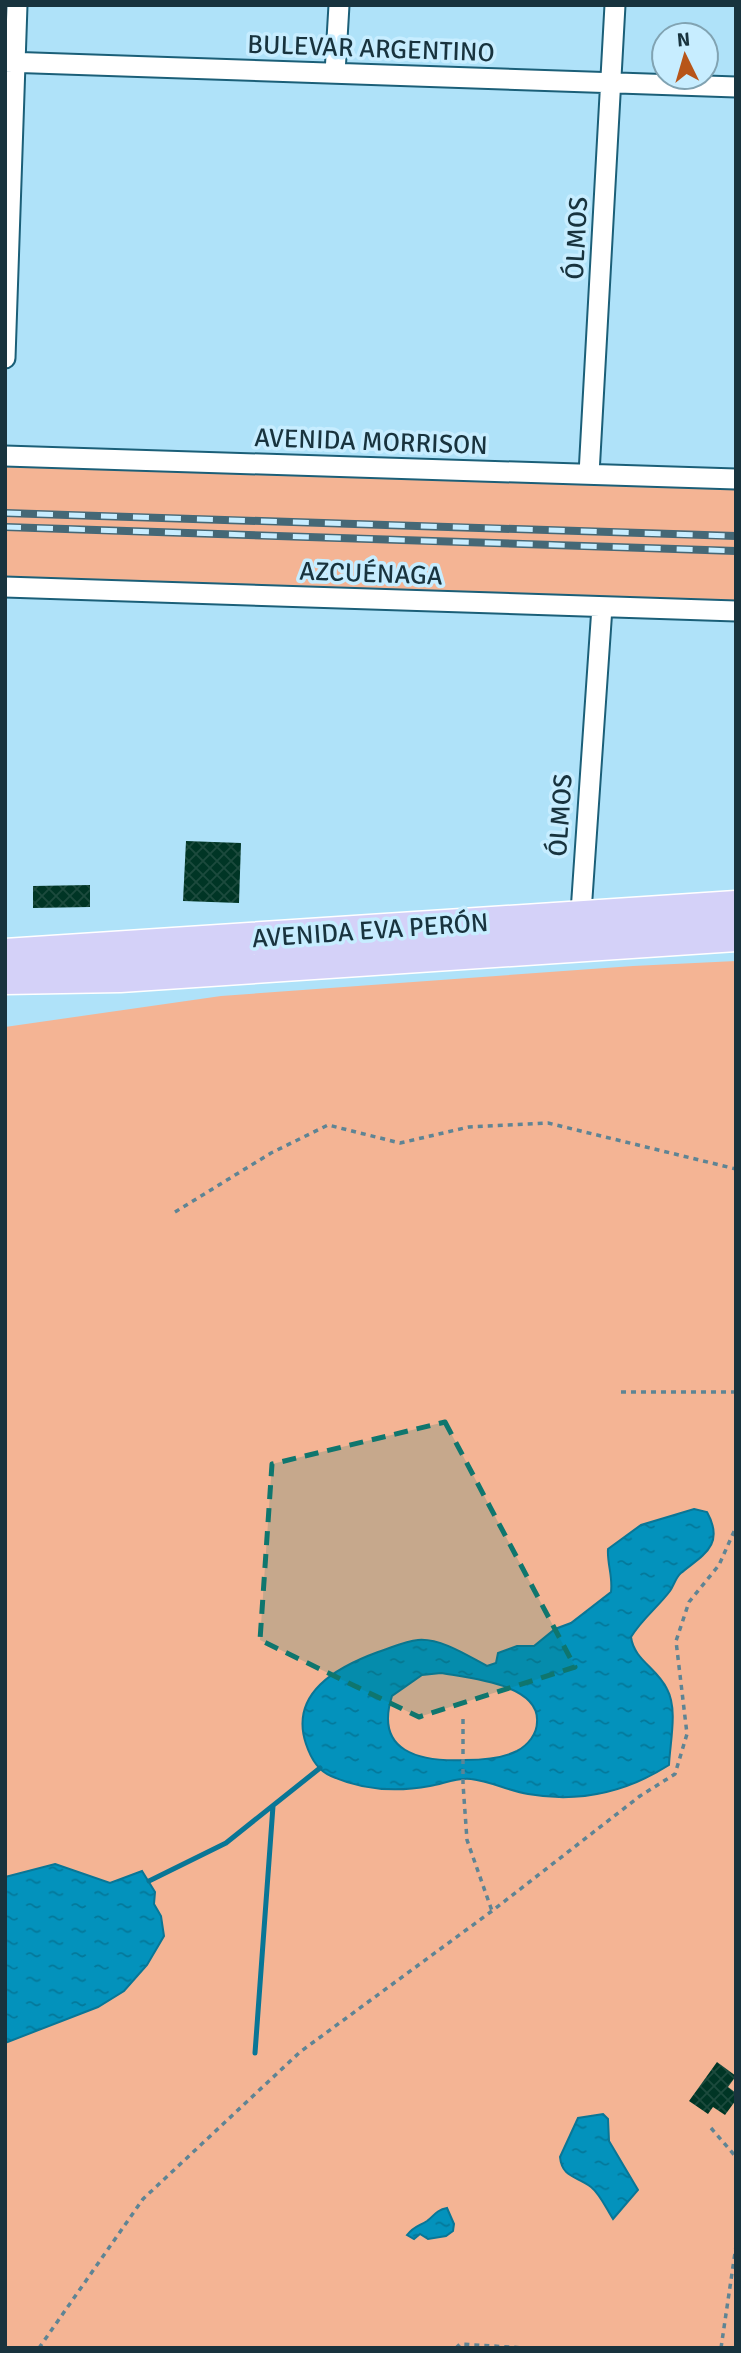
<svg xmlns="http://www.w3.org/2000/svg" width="741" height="2353" font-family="Signika,sans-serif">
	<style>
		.grass { fill: #f4b494 }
		.water { fill: url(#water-ripples); stroke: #097696; stroke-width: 2; fill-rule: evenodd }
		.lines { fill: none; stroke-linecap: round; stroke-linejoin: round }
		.stream { stroke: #097696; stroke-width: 5 }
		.building { fill: url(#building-cross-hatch) }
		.street-casing { stroke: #1b5f78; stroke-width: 23 }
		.primary-casing { stroke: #fff; stroke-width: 35 }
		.path { stroke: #5e8494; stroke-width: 3.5; stroke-dasharray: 5 5; stroke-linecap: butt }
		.street { stroke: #fff; stroke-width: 19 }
		.primary { stroke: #d4d1f8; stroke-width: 32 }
		.rail-casing { stroke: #456876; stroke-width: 8 }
		.rail { stroke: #c7edff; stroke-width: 5; stroke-dasharray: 16; stroke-linecap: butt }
		.marked { fill: #0f766e; fill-opacity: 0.2; stroke: #0f766e; stroke-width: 5; stroke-dasharray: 14 9; stroke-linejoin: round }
		.labels { text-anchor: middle; stroke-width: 7; stroke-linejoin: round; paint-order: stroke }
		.street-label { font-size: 26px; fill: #18333e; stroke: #c7edff }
	</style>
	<defs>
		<pattern id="water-ripples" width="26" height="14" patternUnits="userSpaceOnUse" patternTransform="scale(1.75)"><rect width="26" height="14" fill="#0392bc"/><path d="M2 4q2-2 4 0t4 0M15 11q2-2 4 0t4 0" fill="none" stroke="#04789a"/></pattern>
		<pattern id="building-cross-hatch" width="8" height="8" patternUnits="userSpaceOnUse" patternTransform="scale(1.75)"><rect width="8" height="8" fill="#003525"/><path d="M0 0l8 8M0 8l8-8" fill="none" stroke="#1c4a3d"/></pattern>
	</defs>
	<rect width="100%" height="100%" fill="#afe2f9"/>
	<path class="grass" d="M5 456 736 479V611L5 587Z
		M736 961V2348H5V1027L221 996 633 966Z"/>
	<path class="water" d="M694 1509 707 1512C726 1546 701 1556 681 1573 676 1577 674 1585 670 1591 658 1607 642 1619 631 1637 634 1660 657 1668 667 1689 678 1709 670 1742 669 1765 625 1793 579 1803 528 1794 509 1791 490 1781 471 1779 457 1777 443 1784 430 1786 397 1792 362 1790 331 1776 318 1771 310 1756 306 1744 289 1693 337 1667 378 1652 391 1648 405 1641 418 1640 441 1638 468 1656 487 1666L496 1663 498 1653 517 1646H534L555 1629 571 1623 611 1592C613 1576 607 1564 608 1549L641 1525ZM441 1673C469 1678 540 1684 537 1722 537 1734 528 1745 517 1751 501 1759 482 1760 465 1760 420 1762 374 1752 392 1696L422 1675Z
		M55 1864 110 1883 142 1871 155 1892 154 1904 161 1916 164 1936 147 1965 124 1991 98 2007 5 2043V1877Z
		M603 2114 608 2119 609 2141 638 2190 613 2219C607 2210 600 2194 591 2187 577 2176 562 2178 560 2157L578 2118Z
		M447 2208 454 2224 453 2231 446 2236 428 2239 420 2234 414 2239 407 2235C414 2226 419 2226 427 2221 434 2216 436 2210 447 2208Z"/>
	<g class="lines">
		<path class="stream" d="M149 1881 226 1843 320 1768
			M255 2053 273 1806"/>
	</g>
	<path class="building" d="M186 841 241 843 239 903 183 901Z
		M90 885V907L33 908V886Z
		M717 2062 736 2076 728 2087 736 2093V2100L725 2115 713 2107 708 2114 689 2101Z"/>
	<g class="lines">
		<defs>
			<path id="street" d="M5 62 736 87
				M335 73 339 5
				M5 358 17 5
				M5 456 736 479
				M589 474 615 5
				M5 587 736 611
				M580 927 602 607"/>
			<path id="primary" d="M5 955 736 907
				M5 978 120 976 736 935"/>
		</defs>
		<use href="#street" class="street-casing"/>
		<use href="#primary" class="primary-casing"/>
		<path class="path" d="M175 1212 271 1153 328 1125 400 1143 469 1127 548 1123 736 1169
			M621 1392H736
			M463 1719V1784L467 1840 492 1911
			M711 2128 736 2157
			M39 2348 143 2199 300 2052 492 1911 640 1796 675 1774 687 1734 676 1641 689 1602 719 1565 736 1527
			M456 2348 460 2344 525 2348
			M721 2348 736 2246"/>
		<use href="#street" class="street"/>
		<use href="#primary" class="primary"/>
		<defs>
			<path id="rail" d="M5 513 736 536
				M5 527 736 551"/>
		</defs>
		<use href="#rail" class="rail-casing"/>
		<use href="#rail" class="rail"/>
	</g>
	<path class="marked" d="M445 1422 575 1667 419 1717 260 1640 272 1464Z"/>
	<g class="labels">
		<g class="street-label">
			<text transform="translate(371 48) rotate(2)" y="9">BULEVAR ARGENTINO</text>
			<text transform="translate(576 238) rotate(-87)" y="9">ÓLMOS</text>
			<text transform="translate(371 441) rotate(2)" y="9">AVENIDA MORRISON</text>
			<text transform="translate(371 573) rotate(2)" y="9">AZCUÉNAGA</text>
			<text transform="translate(560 815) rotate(-86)" y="9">ÓLMOS</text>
			<text transform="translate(370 930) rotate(-4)" y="9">AVENIDA EVA PERÓN</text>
		</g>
	</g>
	<rect width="741" height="2353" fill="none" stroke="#18333e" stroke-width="14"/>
	<g transform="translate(685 56) rotate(355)"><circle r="33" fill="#c7edff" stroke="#81a3b2" stroke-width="2"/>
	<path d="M0-5L12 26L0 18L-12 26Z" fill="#b75519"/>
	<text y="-10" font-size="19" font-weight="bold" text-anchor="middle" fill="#18333e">N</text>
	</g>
</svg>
